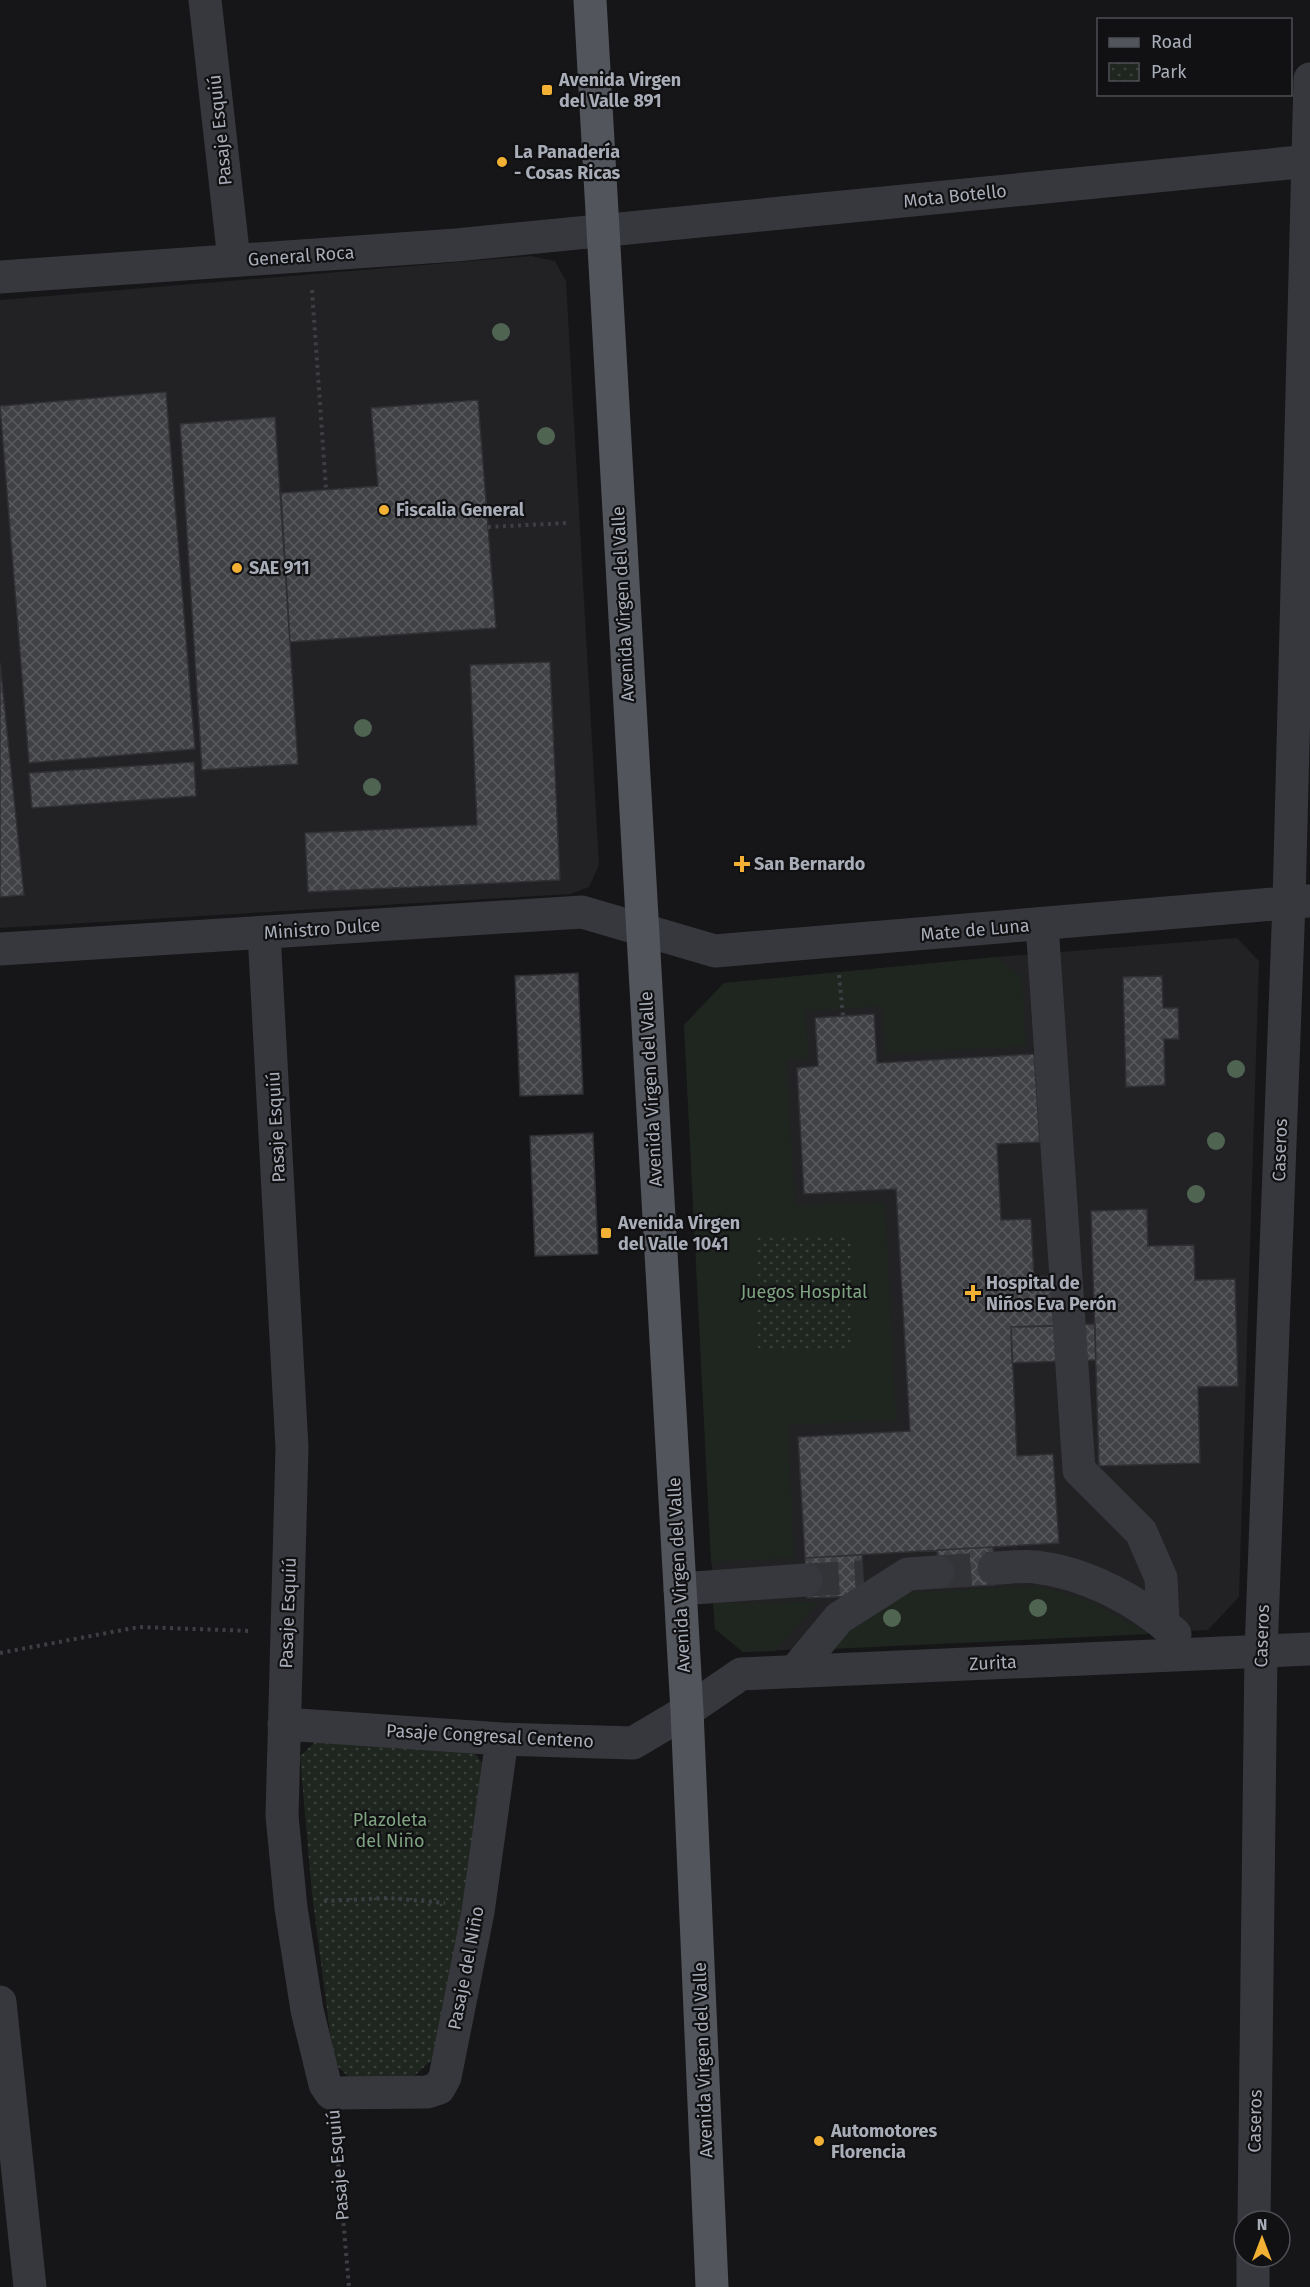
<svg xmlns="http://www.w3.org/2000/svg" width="1310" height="2287" font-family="'Fira Sans',sans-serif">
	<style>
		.built { fill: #222225 }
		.green { fill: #1e261f }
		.park { fill: url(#park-dots) }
		.building { fill: url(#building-cross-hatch); stroke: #303034; stroke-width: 1.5 }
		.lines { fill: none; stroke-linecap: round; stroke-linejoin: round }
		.minor-tunnel { stroke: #333438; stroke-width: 33; stroke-dasharray: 33 16; stroke-linecap: butt }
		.path { stroke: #3d3f44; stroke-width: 4; stroke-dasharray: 3 4.5; stroke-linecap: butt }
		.minor { stroke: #37383d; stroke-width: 33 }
		.major { stroke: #53555c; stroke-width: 33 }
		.tree { fill: #506452 }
		.poi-dot { fill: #f2b134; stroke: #111113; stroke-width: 2 }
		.labels { text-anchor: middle; stroke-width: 4.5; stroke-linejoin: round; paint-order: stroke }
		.poi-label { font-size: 18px; font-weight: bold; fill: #a8adb8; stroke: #111113; text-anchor: start }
		.street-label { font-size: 18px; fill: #a8adb8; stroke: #111113 }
		.park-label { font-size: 18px; fill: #7fa381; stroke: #111113 }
	</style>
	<defs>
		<pattern id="park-dots" width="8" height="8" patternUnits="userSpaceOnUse" patternTransform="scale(1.5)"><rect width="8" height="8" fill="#1e261f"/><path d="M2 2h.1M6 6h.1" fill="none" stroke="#3c433d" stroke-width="1.8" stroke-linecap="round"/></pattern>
		<pattern id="building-cross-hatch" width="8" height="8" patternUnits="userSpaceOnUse" patternTransform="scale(1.5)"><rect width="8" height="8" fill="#404145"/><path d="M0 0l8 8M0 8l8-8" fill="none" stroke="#595a5e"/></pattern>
	</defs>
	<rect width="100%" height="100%" fill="#161618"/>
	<path class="built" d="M531 256 555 261 566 281 599 865 589 887 570 894 0 928V300Z
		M1237 938 1259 961 1239 1597 1208 1630 743 1652 715 1629 684 1025 724 983 997 957Z"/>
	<path class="green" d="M997 957 1022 977 1026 1046 885 1054 883 1006 805 1011 809 1057 786 1060 795 1205 885 1202 896 1420 788 1425 794 1558 711 1562 684 1025 724 983Z
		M1040 1586 1092 1602 1149 1634 829 1649 868 1611 913 1592Z
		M818 1602 775 1651 743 1652 715 1629 713 1603Z"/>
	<path class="park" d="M851 1234 854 1348 758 1350 755 1236Z
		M315 1742 473 1750 482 1763 467 1894 433 2059 413 2077 351 2079 334 2063 312 1894 300 1756Z"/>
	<path class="building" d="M166 392 195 749 29 763 0 406Z
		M478 400 496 628 290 642 281 493 378 486 371 408Z
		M275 417 298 764 202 770 180 424Z
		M550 662 560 880 308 892 305 833 477 825 470 665Z
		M0 663 24 895 0 897Z
		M194 762 196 796 32 808 29 773Z
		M578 973 583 1094 520 1096 515 976Z
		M1162 976 1163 1008H1178L1179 1039H1164L1165 1085 1126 1087 1123 977Z
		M874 1014 877 1063 1034 1054 1040 1142 997 1144 1001 1220 1031 1219 1034 1277 1053 1276 1056 1326 1011 1327 1017 1456 1053 1454 1059 1543 805 1558 798 1437 910 1431 896 1189 804 1194 797 1068 818 1066 815 1018Z
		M593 1133 598 1254 535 1256 530 1136Z
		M1147 1209 1148 1246 1194 1245 1195 1280 1235 1279 1238 1386 1198 1387 1200 1463 1099 1466 1091 1211Z
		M1095 1324 1096 1360 1012 1363 1011 1327Z
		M993 1547 995 1585 939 1588 937 1550Z
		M862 1555 864 1596 807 1598 805 1558Z"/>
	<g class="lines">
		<path class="minor-tunnel" d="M938 1572 994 1568
			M806 1580 863 1577"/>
		<path class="path" d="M312 290 326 489
			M488 527 567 523
			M839 975 843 1016
			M0 1653 139 1627 251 1631
			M324 1901 390 1898 445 1903
			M335 2126 349 2287"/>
		<path class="minor" d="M205 0 234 260
			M0 277 456 245 1310 161
			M1042 924 1079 1470 1141 1532 1161 1578 1163 1622
			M264 933 292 1448 282 1816 291 1908 307 2010 325 2084 331 2093 427 2092 439 2088 445 2077 478 1912 502 1739
			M0 949 582 912 715 951 1309 901
			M994 1568C1007 1568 1022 1565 1036 1567 1086 1573 1138 1600 1175 1634
			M680 1589 806 1580
			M795 1671 839 1618 908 1574 938 1572
			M284 1724 502 1739 633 1743 687 1711 741 1674 1310 1649
			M0 2002 30 2287
			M1254 2221 1261 1652 1289 902 1310 79
			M1253 2287V2257"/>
		<path class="major" d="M590 0 687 1711 712 2287"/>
	</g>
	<g class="tree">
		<circle cx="501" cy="332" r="9"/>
		<circle cx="546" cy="436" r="9"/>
		<circle cx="363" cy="728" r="9"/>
		<circle cx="372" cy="787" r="9"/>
		<circle cx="1236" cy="1069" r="9"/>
		<circle cx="1216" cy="1141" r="9"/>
		<circle cx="1196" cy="1194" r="9"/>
		<circle cx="1038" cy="1608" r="9"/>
		<circle cx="892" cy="1618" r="9"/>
	</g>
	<g class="poi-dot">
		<rect x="541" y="84" width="12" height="12" rx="3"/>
		<circle cx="502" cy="162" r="6"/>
		<circle cx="384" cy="510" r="6"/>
		<circle cx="237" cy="568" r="6"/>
		<path d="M739 855h6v6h6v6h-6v6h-6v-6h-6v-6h6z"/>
		<rect x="600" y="1227" width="12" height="12" rx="3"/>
		<path d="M970 1284h6v6h6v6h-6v6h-6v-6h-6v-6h6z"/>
		<circle cx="819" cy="2141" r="6"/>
	</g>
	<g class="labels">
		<g class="poi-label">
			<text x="559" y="86">Avenida Virgen<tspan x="559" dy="21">del Valle 891</tspan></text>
			<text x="514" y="158">La Panadería<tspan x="514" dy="21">- Cosas Ricas</tspan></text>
			<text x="396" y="516">Fiscalia General</text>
			<text x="249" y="574">SAE 911</text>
			<text x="754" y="870">San Bernardo</text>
			<text x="618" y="1229">Avenida Virgen<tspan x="618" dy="21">del Valle 1041</tspan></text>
			<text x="986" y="1289">Hospital de<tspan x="986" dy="21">Niños Eva Perón</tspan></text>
			<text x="831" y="2137">Automotores<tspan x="831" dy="21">Florencia</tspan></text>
		</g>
		<g class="street-label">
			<text transform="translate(220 130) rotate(-96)" y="6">Pasaje Esquiú</text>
			<text transform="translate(955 196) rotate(-6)" y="6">Mota Botello</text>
			<text transform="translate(301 256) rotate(-4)" y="6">General Roca</text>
			<text transform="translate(623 604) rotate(-93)" y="6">Avenida Virgen del Valle</text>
			<text transform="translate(322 929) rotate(-4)" y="6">Ministro Dulce</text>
			<text transform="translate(975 930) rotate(-5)" y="6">Mate de Luna</text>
			<text transform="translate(651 1089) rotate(-93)" y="6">Avenida Virgen del Valle</text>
			<text transform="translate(276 1127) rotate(-93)" y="6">Pasaje Esquiú</text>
			<text transform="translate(1280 1150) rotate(-88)" y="6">Caseros</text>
			<text transform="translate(679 1575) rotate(-93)" y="6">Avenida Virgen del Valle</text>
			<text transform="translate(288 1613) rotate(-88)" y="6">Pasaje Esquiú</text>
			<text transform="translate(1262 1636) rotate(-88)" y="6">Caseros</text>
			<text transform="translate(993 1663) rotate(-3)" y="6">Zurita</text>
			<text transform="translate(490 1736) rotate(3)" y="6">Pasaje Congresal Centeno</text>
			<text transform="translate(466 1968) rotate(-79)" y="6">Pasaje del Niño</text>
			<text transform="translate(703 2060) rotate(-92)" y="6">Avenida Virgen del Valle</text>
			<text transform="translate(1255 2121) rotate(-89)" y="6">Caseros</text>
			<text transform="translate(338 2165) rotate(-95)" y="6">Pasaje Esquiú</text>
		</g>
		<g class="park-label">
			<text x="804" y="1298">Juegos Hospital</text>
			<text x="390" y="1826">Plazoleta<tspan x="390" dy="21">del Niño</tspan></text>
		</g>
	</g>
	<rect x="1097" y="18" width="195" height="78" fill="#111113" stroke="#4d4f55" stroke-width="1.5"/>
	<rect x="1109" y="38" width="30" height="9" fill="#53555c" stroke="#4d4f55" stroke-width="1.5"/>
	<text x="1151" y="48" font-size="18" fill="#a8adb8">Road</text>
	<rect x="1109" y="63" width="30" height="18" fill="url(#park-dots)" stroke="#4d4f55" stroke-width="1.5"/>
	<text x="1151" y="78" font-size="18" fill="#a8adb8">Park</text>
	<g transform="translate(1262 2239)"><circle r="28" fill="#111113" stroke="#4d4f55" stroke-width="1.5"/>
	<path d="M0-4.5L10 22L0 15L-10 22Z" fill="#f2b134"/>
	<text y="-9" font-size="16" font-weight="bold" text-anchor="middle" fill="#a8adb8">N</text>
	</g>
</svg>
